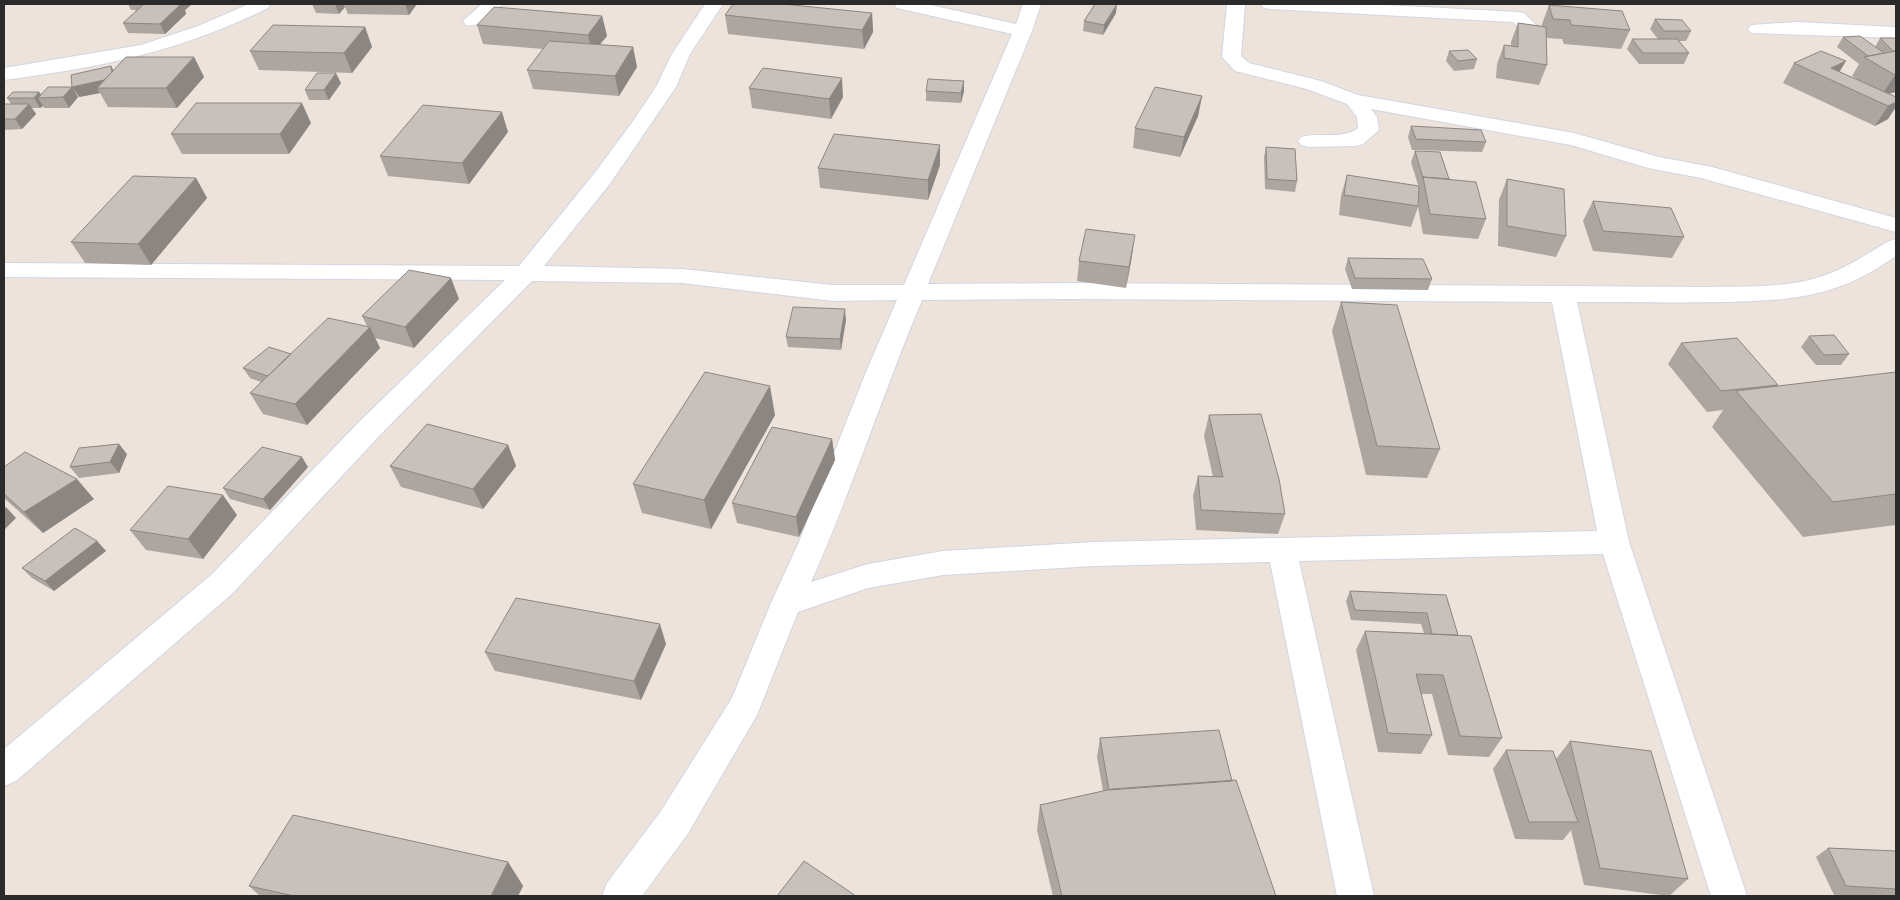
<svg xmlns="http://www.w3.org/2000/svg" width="1900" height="900" font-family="'Space Grotesk',sans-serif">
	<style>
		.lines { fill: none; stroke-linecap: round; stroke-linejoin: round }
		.minor-casing { stroke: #cfd6e4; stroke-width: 2 }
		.minor { fill: #fff; fill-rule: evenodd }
		.wall { fill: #aca5a0 }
		.shaded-wall { fill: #8c8682 }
		.building { fill: #c8c0ba; stroke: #8c8682 }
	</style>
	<rect width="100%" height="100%" fill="#ede3da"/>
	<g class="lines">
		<defs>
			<path id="minor" d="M249 4H271L268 8C182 51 99 68 4 80V68L141 45 198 26Z
				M482 4H502C494 15 479 28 466 25L463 21Z
				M705 4H723L690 54 676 87 648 128 609 185 544 266 682 269 833 285H904L1012 34 897 8 894 4H926L1016 24 1023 4H1041L1032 31 928 284 1070 283 1705 287C1745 286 1790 289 1828 274 1842 269 1856 261 1869 253 1878 248 1886 241 1896 239V256C1877 269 1857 281 1835 288 1800 300 1763 301 1726 302 1676 303 1626 302 1577 302L1629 542 1747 896H1711L1603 554 1299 561 1374 896H1337L1270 562 1094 566 943 575 868 588 798 612 757 715 687 835 642 896H602L607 883 661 811 732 698 771 603 799 542 866 372 897 300 833 301 682 283 532 281 381 434 233 593 16 781 4 786V749L211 575 361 420 505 280 4 277V263L519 266 593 175 631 124 656 87 672 54ZM1070 299 1552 302 1597 531 1094 542 943 551 868 564 811 582C852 490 883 393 922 300Z
				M1227 4H1245L1241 56 1249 63 1321 81 1358 95 1574 133 1659 157 1712 167 1896 218V232L1701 178 1648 168 1571 145 1371 109 1377 117 1379 130 1363 144 1356 146 1308 147 1301 145 1298 141 1301 137C1319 132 1343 140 1358 128L1357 117 1347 104 1307 89 1235 71 1222 57Z
				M1261 4H1368L1518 12 1524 13 1543 32 1541 36C1528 39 1522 31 1513 22L1270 9 1264 8Z
				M1797 22 1896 27V38L1751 33 1748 29 1751 25Z"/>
		</defs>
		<use href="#minor" class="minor-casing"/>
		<use href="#minor" class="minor"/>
	</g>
	<path class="wall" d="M128 4H192L185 10 186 14 165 34 128 33 123 23 136 11 135 10H131Z
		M312 4H417L409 15 348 14 345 7 339 14 316 13Z
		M1549 5 1630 30 1621 49 1564 44 1562 39 1546 38 1547 65 1539 85 1496 78 1497 64 1504 45 1511 46V42L1518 23 1542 26V24Z
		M872 13 873 32 864 49 728 34 725 15Z
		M1116 13 1103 35 1083 31 1084 21Z
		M602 16 607 36 599 45 633 47 637 67 619 96 533 89 527 70 543 49 483 44 477 25Z
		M1655 19 1691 31 1686 41H1679L1689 53 1684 64H1639L1627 49 1632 39H1658L1650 29Z
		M365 27 372 47 352 73 259 70 250 51Z
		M1843 37 1875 47 1880 38H1896V92L1888 94V119L1875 126 1783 83 1794 63 1839 72 1860 81 1852 76 1859 64 1837 47Z
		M1449 51 1477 59 1474 69 1454 71 1446 61Z
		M194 57 204 77 177 108 108 107 100 93 79 97 111 66 113 70Z
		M964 81V91L961 103 926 101V91Z
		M341 83 329 100H309L305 90Z
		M72 87 78 97 69 108H44L43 106 40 108H32L36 114 22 129 4 130V104H11L7 98 39 92 41 94Z
		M749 88 843 97 831 119 752 108Z
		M1202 96 1198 116 1180 157 1133 148 1135 128Z
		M311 123 289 154H182L171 134Z
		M1411 126 1486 142 1482 152 1412 150 1408 137Z
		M508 132 469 184 388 176 380 156Z
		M1266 147 1297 181 1295 192 1265 189 1264 157Z
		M1415 151 1449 179 1486 219 1478 239 1423 234 1418 207 1411 227 1339 215 1341 196 1347 175 1419 189V188L1411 162Z
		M940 165 928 200 820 188 818 168Z
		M196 178 207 198 151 265 85 263 71 242Z
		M1507 179 1566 236 1556 257 1498 246 1499 200Z
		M1593 201 1684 237 1672 258 1593 251 1583 221Z
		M1132 256 1126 288 1077 281 1079 261Z
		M1348 258 1432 279 1428 290 1352 289 1345 269Z
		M459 299 414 348 375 338 380 348 307 425 263 414 250 393 261 382 250 378 243 368 291 354 367 326 362 316Z
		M1341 302 1440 449 1427 478 1366 475 1332 331Z
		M846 320 841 350 788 347 786 337Z
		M1809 336 1849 354 1841 365H1816L1801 347Z
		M1681 343 1778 385 1777 386 1896 372V525L1803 537 1712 427 1723 410 1707 412 1668 364Z
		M775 415 711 529 642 513 633 484Z
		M1209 415 1285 514 1278 534 1196 530 1193 496 1198 476 1213 477 1204 436Z
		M832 439 835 460 799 537 737 523 732 503Z
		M508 445 516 466 483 509 401 487 390 466Z
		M127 454 119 473 79 478 70 467Z
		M308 467 270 510 230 499 223 488Z
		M4 494 94 499 43 533 4 498Z
		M237 515 203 559 146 550 130 530Z
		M97 541 106 551 54 591 32 578 22 568Z
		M1350 591 1446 595 1458 635 1502 738 1489 757 1448 755 1432 694H1421L1432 735 1421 754 1378 752 1356 650 1365 631 1424 633 1421 624 1351 620 1346 601Z
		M666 644 641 700 495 671 485 652Z
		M1100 738 1232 781 1275 896H1053L1037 830 1040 805 1103 791 1097 757Z
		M1570 741 1688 879 1669 896 1584 885 1571 830 1563 840 1515 839 1493 769 1506 750 1556 759Z
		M1828 848 1896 851V896H1856L1834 895 1816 857Z
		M508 862 523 886 518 896H260L249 886Z"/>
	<path class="shaded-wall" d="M181 4H192L185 10 186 14 165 34 160 24Z
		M335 4H343L345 7 339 14Z
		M405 4H417L409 15Z
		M1117 4 1116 13 1103 35 1104 25Z
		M872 13 873 32 864 49 862 30Z
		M602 16 607 36 592 54 588 35Z
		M365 27 372 47 352 73 344 53Z
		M633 47 637 67 619 96 615 76Z
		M194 57 204 77 177 108 166 88Z
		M1846 61 1834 81 1831 68Z
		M111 66 117 76 118 88H97L100 93 79 97 72 87Z
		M336 73 341 83 329 100 324 90Z
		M1895 75H1896V92L1882 95Z
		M842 78 843 97 831 119 829 99Z
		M964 81V91L961 103V93Z
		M72 87 78 97 69 108 63 97Z
		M39 92 43 98H38L43 106 40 108 34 98Z
		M1202 96 1198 116 1180 157 1184 137Z
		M1896 102V107L1888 119 1875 126 1888 106Z
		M302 103 311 123 289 154 280 134Z
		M29 104 36 114 22 129 15 119Z
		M502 112 508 132 469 184 462 163Z
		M940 145V165L928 200V180Z
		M196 178 207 198 151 265 138 244Z
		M1135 235 1132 256 1126 288 1129 267Z
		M451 278 459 299 414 348 405 327Z
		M845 309 846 320 841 350 840 339Z
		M370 327 380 348 307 425 295 404Z
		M770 386 775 415 711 529 704 500Z
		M832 439 835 460 799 537 796 517Z
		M119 444 127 454 119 473 110 462Z
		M508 445 516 466 483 509 473 489Z
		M302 457 308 467 270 510 263 499Z
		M77 479 94 499 43 533 24 512Z
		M223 495 237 515 203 559 188 539Z
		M6 507 16 518 4 530V509Z
		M97 541 106 551 54 591 45 581Z
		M660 624 666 644 641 700 634 681Z
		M508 862 523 886 518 896H491Z"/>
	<path class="building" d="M144 4H181L160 24 123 23Z
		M733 4H783L872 13 862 30 725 15Z
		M1095 4H1117L1104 25 1084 21Z
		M1549 5 1622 11 1630 30 1571 25 1570 20 1553 19Z
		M494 7 602 16 588 35 477 25Z
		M1655 19 1682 20 1691 31H1664Z
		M1518 23 1546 27 1547 65 1504 58V45L1518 47Z
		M273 25 365 27 344 53 250 51Z
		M1860 36 1884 53 1868 56 1843 37Z
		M1880 38H1896V51H1893Z
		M1632 39H1677L1689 53H1643Z
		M549 41 633 47 615 76 527 70Z
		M1468 50 1477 59 1458 61 1449 51Z
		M1821 51 1846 61 1831 68 1896 97V102L1888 106 1794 63Z
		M1896 51V75H1895L1864 57Z
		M126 57H194L166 88H97Z
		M111 66 112 72 104 80 72 87 71 75Z
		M763 68 842 78 829 99 749 88Z
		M317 73H336L324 90H305Z
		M928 79 964 81 961 93 926 91Z
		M48 87H72L63 97 38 98Z
		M1155 87 1202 96 1184 137 1135 128Z
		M13 92H39L34 98H7Z
		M196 103H302L280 134H171Z
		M4 104H29L15 119H4Z
		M423 105 502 112 462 163 380 156Z
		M1411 126 1481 130 1486 142 1416 139Z
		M834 134 940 145 928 180 818 168Z
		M1266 147 1295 149 1297 181 1267 179Z
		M1415 151 1440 152 1449 179 1423 177V178Z
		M1347 175 1419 186 1418 206 1344 195Z
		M133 176 196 178 138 244 71 242Z
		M1423 177 1476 182 1486 219 1430 214Z
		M1507 179 1564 189 1566 236 1507 226Z
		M1593 201 1671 208 1684 237 1603 231Z
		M1086 229 1135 235 1129 267 1079 261Z
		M1348 258 1423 259 1432 279 1355 278Z
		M409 270 451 278 405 327 362 316Z
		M1341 302 1397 305 1440 449 1377 446Z
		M793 307 845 309 840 339 786 337Z
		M328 318 370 327 295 404 250 393Z
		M1834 335 1849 354 1824 355 1809 336Z
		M1737 338 1778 385 1721 391 1681 343Z
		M269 347 291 354 268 376 243 368Z
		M705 372 770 386 704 500 633 484Z
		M1896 372V494L1833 502 1736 391Z
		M1261 414 1279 479 1285 514 1201 510 1198 476 1223 477 1209 415Z
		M427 424 508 445 473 489 390 466Z
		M772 427 832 439 796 517 732 503Z
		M119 444 110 462 70 467 79 448Z
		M262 447 302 457 263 499 223 488Z
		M25 452 77 479 24 512 4 494V467Z
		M168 486 223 495 188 539 130 530Z
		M75 528 97 541 45 581 22 568Z
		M1350 591 1446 595 1458 635 1432 634 1427 613 1355 610Z
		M516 598 660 624 634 681 485 652Z
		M1365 631 1471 636 1502 738 1460 736 1443 675 1416 674 1432 735 1388 733Z
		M1219 730 1232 781 1109 790 1100 738Z
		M1570 741 1651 751 1688 879 1600 868Z
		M1506 750 1553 751 1578 822H1529Z
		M1236 780 1276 896H1062L1040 805 1112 789Z
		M293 815 508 862 491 896H294L249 886Z
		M1828 848 1896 851V889L1846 886Z
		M804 861 856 896H777Z"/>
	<rect width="1900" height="900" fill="none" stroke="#2a2a2a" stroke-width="10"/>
</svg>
